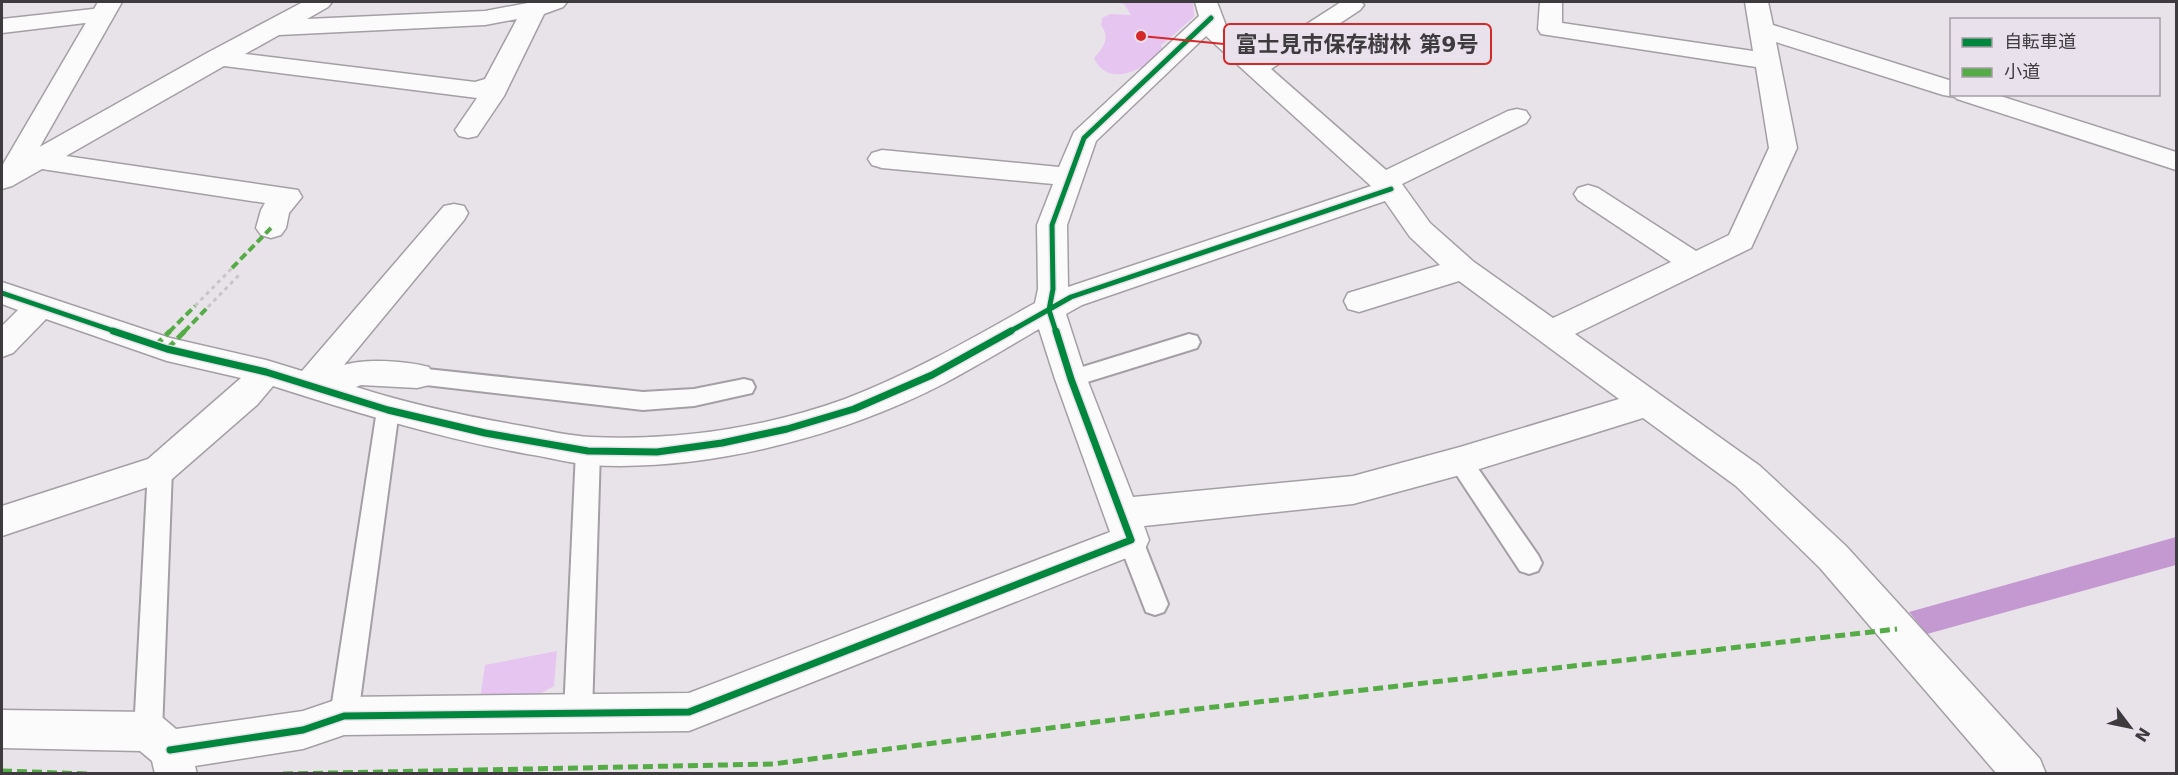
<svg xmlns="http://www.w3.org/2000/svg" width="2178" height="775" font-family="'DejaVu Sans','Noto Sans JP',sans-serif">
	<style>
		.green { fill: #e6c5f1 }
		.water { fill: #c499d2 }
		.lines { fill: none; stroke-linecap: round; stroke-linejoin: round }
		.lane-casing { stroke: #a39fa4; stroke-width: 4 }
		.street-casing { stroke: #a39fa4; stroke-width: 3 }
		.secondary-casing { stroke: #a39fa4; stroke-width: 3 }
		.path { stroke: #c7c6c7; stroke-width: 3; stroke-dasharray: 4 4; stroke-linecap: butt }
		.lane { fill: #fcfbfc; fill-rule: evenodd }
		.street { fill: #fcfbfc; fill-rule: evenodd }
		.secondary { fill: #fcfbfc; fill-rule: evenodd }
		.quiet-far1 { stroke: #55ac46; stroke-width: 4; stroke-dasharray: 8 4; stroke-linecap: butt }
		.quiet { stroke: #55ac46; stroke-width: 5; stroke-dasharray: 10 5; stroke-linecap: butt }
		.cycleway-far1-casing { stroke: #e9e1eb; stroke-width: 8 }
		.cycleway-casing { stroke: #e9e1eb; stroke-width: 10 }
		.cycleway-far1 { stroke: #00873e; stroke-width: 5 }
		.cycleway { stroke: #00873e; stroke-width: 7 }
		.leader { fill: none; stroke: #d62828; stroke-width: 2 }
		.callout-dot { fill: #d62828; stroke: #e9e1eb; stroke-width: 2 }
		.callout { fill: #e9e1eb; stroke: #d62828; stroke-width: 2 }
		.callout-label { font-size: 22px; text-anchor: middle; font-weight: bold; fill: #3e3b3f }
	</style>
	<rect width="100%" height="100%" fill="#e8e3e9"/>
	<path class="green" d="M1118 2H1193L1194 17C1182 26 1174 36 1161 45L1163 50C1148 68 1108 90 1094 58 1103 48 1111 38 1101 25L1102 18 1110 14 1131 15 1125 5Z
		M557 651 554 686 531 699 480 700 485 665Z"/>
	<path class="water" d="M2176 537V565L1927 634 1909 612Z"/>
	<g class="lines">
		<defs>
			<path id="lane" d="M1189 334 1197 336 1200 342 1197 348 1071 387 1063 385 1060 379 1063 373Z
				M417 368 643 392 694 389 744 379 752 381 755 387 752 393 694 406 643 410 417 384 409 382 406 376 409 370Z
				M388 401 396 404 399 410 358 716 354 725 344 729 334 725 330 716 377 410 380 404Z
				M588 442 596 444 600 451 592 713 588 722 578 726 568 722 564 713 576 451 580 444Z
				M1460 452 1468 454 1538 555 1542 563 1538 571 1529 574 1520 571 1452 468 1448 461 1452 454Z
				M160 459 168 462 172 469 162 732 158 741 148 745 138 741 134 732 148 469 152 462Z
				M1131 530 1140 533 1168 604 1164 612 1155 615 1146 612 1118 540 1122 533Z"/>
			<path id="street" d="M303 2H332L328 7 307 19 485 11 533 2H567L563 7 544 14 504 96 477 136 468 138 459 136 455 130 477 98 224 66 66 156 298 190 302 197 289 213 286 228 281 235 271 238 261 235 256 228 261 210 265 203 42 169 12 186 2 189V168L207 53ZM517 19 485 79 475 82 245 54 279 35 485 25Z
				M1195 2H1217L1228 31 1257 56 1341 2H1361L1364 5 1360 10 1271 69 1386 170 1508 111 1517 109 1526 111 1530 117 1526 123 1402 184 1430 223 1474 262 1553 318 1671 262 1578 200 1574 194 1578 188 1588 185 1598 188 1696 251 1729 235 1769 148 1756 67 1541 34 1538 29 1540 2H1562V23L1753 51 1745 2H1768L1773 25 1952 81V94H1994L2176 152V170L1957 99 1955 97 1943 95 1776 42 1797 148 1751 248 1575 334 1760 466 1846 546 2040 759 2046 774H1997L1820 568 1736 486 1643 418 1460 475 1353 504 1144 526 1149 540 1144 551 689 731 344 735 303 749 195 766 197 774H155L152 761 140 751 2 748V710L148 712 163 718 176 729 303 711 344 697 689 693 1110 532 1055 379 1039 329C1008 347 977 366 945 383 841 437 706 472 590 465 569 463 548 457 527 454 440 438 357 413 273 386L257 405 172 479 2 536V506L148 459 241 378 167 361 46 319 13 353 2 357V326L18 310 2 304V282L170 338 266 360 302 371 444 206 454 204 464 206 468 213 464 220 344 365C366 358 407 361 429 367L433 376 429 385 417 388 361 385 356 387C412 405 470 417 528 427 549 431 570 436 591 437 675 441 765 428 845 399 911 374 973 338 1035 303L1038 289 1037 225 1053 184 882 168 872 165 868 159 872 153 882 150 1059 167 1074 132 1199 16ZM1206 36 1371 186 1068 287 1067 225 1096 141ZM1385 201 1410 237 1440 265 1348 293 1344 301 1348 309 1359 312 1459 281 1619 399 1460 447 1353 476 1133 497 1087 379 1066 314 1082 305Z
				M102 8 110 10 114 15 110 20 2 33V19Z"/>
			<path id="secondary" d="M98 2H122L21 180 11 183 2 180V166Z"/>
		</defs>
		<use href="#lane" class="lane-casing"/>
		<use href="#street" class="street-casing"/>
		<use href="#secondary" class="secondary-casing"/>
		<path class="path" d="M195 306 232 268
			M208 307 239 275"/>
		<use href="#lane" class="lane"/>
		<use href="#street" class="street"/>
		<use href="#secondary" class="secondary"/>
		<path class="quiet-far1" d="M232 268 271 228
			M169 332 195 306
			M184 332 208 307"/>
		<path class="quiet" d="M155 346 170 331
			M167 349 185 331
			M2 771 90 774
			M283 774 773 764 1197 709 1897 629"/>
		<defs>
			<path id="cycleway-far1" d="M2 293 117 332
				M1009 332 1071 297 1391 189
				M1056 332 1049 310 1053 289 1052 225 1084 138 1211 18"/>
			<path id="cycleway" d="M113 331 167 349 266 372 388 410 485 433 588 451 657 452 722 443 787 429 854 409 932 375 1011 331
				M170 750 303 730 344 716 689 712 1131 540 1071 379 1056 331"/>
		</defs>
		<use href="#cycleway-far1" class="cycleway-far1-casing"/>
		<use href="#cycleway" class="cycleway-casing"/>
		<use href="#cycleway-far1" class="cycleway-far1"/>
		<use href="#cycleway" class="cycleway"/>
	</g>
	<path class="leader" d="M1141 36L1224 44"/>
	<circle class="callout-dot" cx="1141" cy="36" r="6"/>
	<rect class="callout" x="1224" y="24" width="267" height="40" rx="6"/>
	<g class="callout-label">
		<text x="1357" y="52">富士見市保存樹林 第9号</text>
	</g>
	<rect width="2178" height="775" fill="none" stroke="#3e3b3f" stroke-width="6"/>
	<rect x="1950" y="18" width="210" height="78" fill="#e9e1eb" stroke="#a59fa6" stroke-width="1.5"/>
	<rect x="1962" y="38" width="30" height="9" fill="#00873e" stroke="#a59fa6" stroke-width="1.5"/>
	<text x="2004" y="48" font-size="18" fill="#3e3b3f">自転車道</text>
	<rect x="1962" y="68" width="30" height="9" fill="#55ac46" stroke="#a59fa6" stroke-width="1.5"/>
	<text x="2004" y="78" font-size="18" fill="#3e3b3f">小道</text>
	<g transform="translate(2130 727) rotate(122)" stroke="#e9e1eb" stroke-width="4.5" paint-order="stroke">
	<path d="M0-4.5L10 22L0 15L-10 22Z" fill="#3e3b3f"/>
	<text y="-9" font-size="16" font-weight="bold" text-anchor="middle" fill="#3e3b3f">N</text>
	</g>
</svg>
